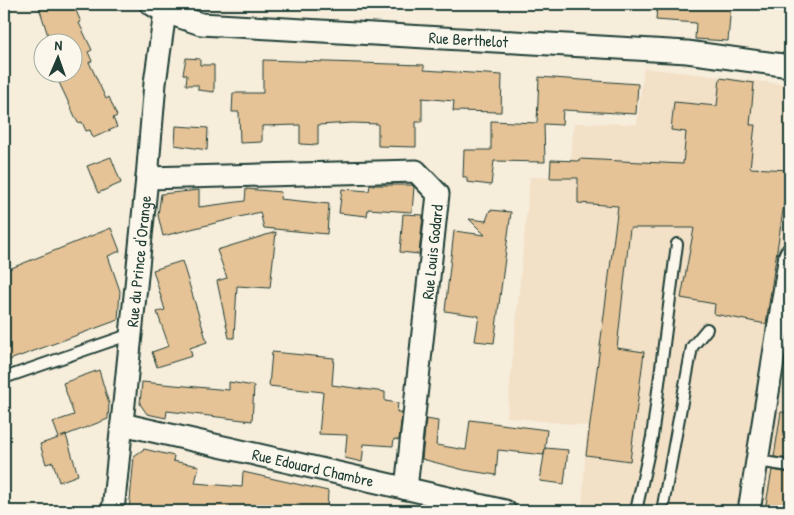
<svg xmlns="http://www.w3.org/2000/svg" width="794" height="515" font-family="'Patrick Hand',sans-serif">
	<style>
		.built { fill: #f2e0c7 }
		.building { fill: #e5c397; stroke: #1f3d34 }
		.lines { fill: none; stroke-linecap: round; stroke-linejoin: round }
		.service-casing { stroke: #1f3d34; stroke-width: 14 }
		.minor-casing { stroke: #1f3d34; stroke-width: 25 }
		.service { stroke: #fbf7ec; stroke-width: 10 }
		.minor { stroke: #fbf7ec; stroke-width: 21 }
		.labels { text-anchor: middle; stroke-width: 4; stroke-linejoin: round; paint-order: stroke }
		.street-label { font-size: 16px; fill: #1f3d34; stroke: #fbf7ec }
	</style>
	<rect width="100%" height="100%" fill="#f7eddb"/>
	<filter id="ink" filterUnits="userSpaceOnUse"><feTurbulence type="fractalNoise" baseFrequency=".02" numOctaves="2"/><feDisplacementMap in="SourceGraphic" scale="10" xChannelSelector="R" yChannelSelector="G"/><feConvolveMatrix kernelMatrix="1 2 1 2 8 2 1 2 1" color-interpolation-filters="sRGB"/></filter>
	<g filter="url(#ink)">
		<path class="built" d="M644 68 790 85V511H767L742 506 741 511 582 510 587 426 507 417 530 177 569 178 574 123 637 124Z"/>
		<path class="building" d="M38 4H73L81 22 79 23 92 50 88 52 92 61 89 62 106 99 109 97 117 116 113 118 117 127 93 138 90 130 86 131 82 122 78 123 57 78 64 74 63 72H72V42H50Z
			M657 4H731L728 41 695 39 696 23 656 20Z
			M186 58 200 59V65H214V92L198 90V85H186L187 75 183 74Z
			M263 60 424 65V70L502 75 501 112 453 111 454 101 422 98V122H416V147L378 146V124L353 123 318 125V145L300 144V125L262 126V142L240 143 239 112H232L233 93H263Z
			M539 77 638 84 636 114 563 110 562 125 544 124 545 162 494 161 491 185 467 182V177H463L464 150H491V121L537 123Z
			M720 78 754 83 750 125H755L750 168 789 170 766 324 714 314 715 304 681 298 694 228H630L617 348 644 352 630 461 586 455 618 206 578 203V178H550L551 160 579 161V159L683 164 686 132 671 130 674 102 717 106Z
			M176 126 208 128 207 150 175 145Z
			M111 157 121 183 98 193 87 166Z
			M370 185H412L414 187 412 212 368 209 367 216 339 213 342 189 369 191Z
			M246 189 281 192 280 199 329 204 327 234 264 228 260 212 163 236 158 215 161 194 199 190V207L245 201Z
			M490 210 511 212 494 343 475 341 479 316 445 311 454 231 485 235 469 219 486 221Z
			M403 214 423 215 419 254 400 252Z
			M111 228 120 251 108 256 120 291 118 320 4 362V271Z
			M276 232 270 288 237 286 234 338H229L217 281 227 278 217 250Z
			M182 261 207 342 190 348 192 356 157 367 152 352 169 346 157 312 165 310 153 270Z
			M272 352 334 358 332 385 385 392V401L398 403 397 412H402L399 440 394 439 393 446 364 444 362 462 345 458 347 435 319 434 323 392 269 386Z
			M99 370 109 404 108 419 61 437 66 435 78 475 59 482 53 462 46 464 40 444 59 438 53 422 74 415 63 383Z
			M142 382 229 390V382L254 386 252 421 167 411 166 418 147 414 140 404Z
			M781 412 790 413V459L774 457Z
			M426 419 438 421 436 445 466 450 470 420 547 430 544 455 498 450 496 475 464 470 422 459Z
			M545 448 568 450 564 484 540 481Z
			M144 449 174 456 173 461 199 466 195 483 242 487 243 472 328 491 327 511 189 509V511H129L134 456Z
			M772 470 790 473V511L765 510Z"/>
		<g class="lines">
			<defs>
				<path id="service" d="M4 378 131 334
					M757 461 790 466
					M636 511 652 437 677 244
					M662 511 692 347 707 329"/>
				<g id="minor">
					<path id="s1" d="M151 4 165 12 201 24 687 52 790 66"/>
					<path d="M147 178 416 171 438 194 406 489"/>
					<path id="s2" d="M122 424 505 511"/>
					<path id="s3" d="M113 511 147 178 155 83 165 12"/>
					<path d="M749 511 790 255"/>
				</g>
			</defs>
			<use href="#service" class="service-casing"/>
			<use href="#minor" class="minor-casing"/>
			<use href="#service" class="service"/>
			<use href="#minor" class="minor"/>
		</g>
	</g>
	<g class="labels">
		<g class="street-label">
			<text dy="6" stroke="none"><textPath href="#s1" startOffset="322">Rue Berthelot</textPath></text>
			<text transform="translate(432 252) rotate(-84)" y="6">Rue Louis Godard</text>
			<text dy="6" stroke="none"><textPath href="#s3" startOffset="251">Rue du Prince d'Orange</textPath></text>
			<text dy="6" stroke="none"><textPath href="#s2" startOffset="196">Rue Edouard Chambre</textPath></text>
		</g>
	</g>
	<rect width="794" height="515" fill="none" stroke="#fbf7ec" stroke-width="20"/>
	<rect x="10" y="10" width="774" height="495" fill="none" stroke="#1f3d34" stroke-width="2" filter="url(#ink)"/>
	<g transform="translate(58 58) rotate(2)"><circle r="24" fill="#fbf7ec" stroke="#a3ada2"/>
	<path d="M0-4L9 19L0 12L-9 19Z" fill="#1f3d34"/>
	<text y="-8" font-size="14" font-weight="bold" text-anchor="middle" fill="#1f3d34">N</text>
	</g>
</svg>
